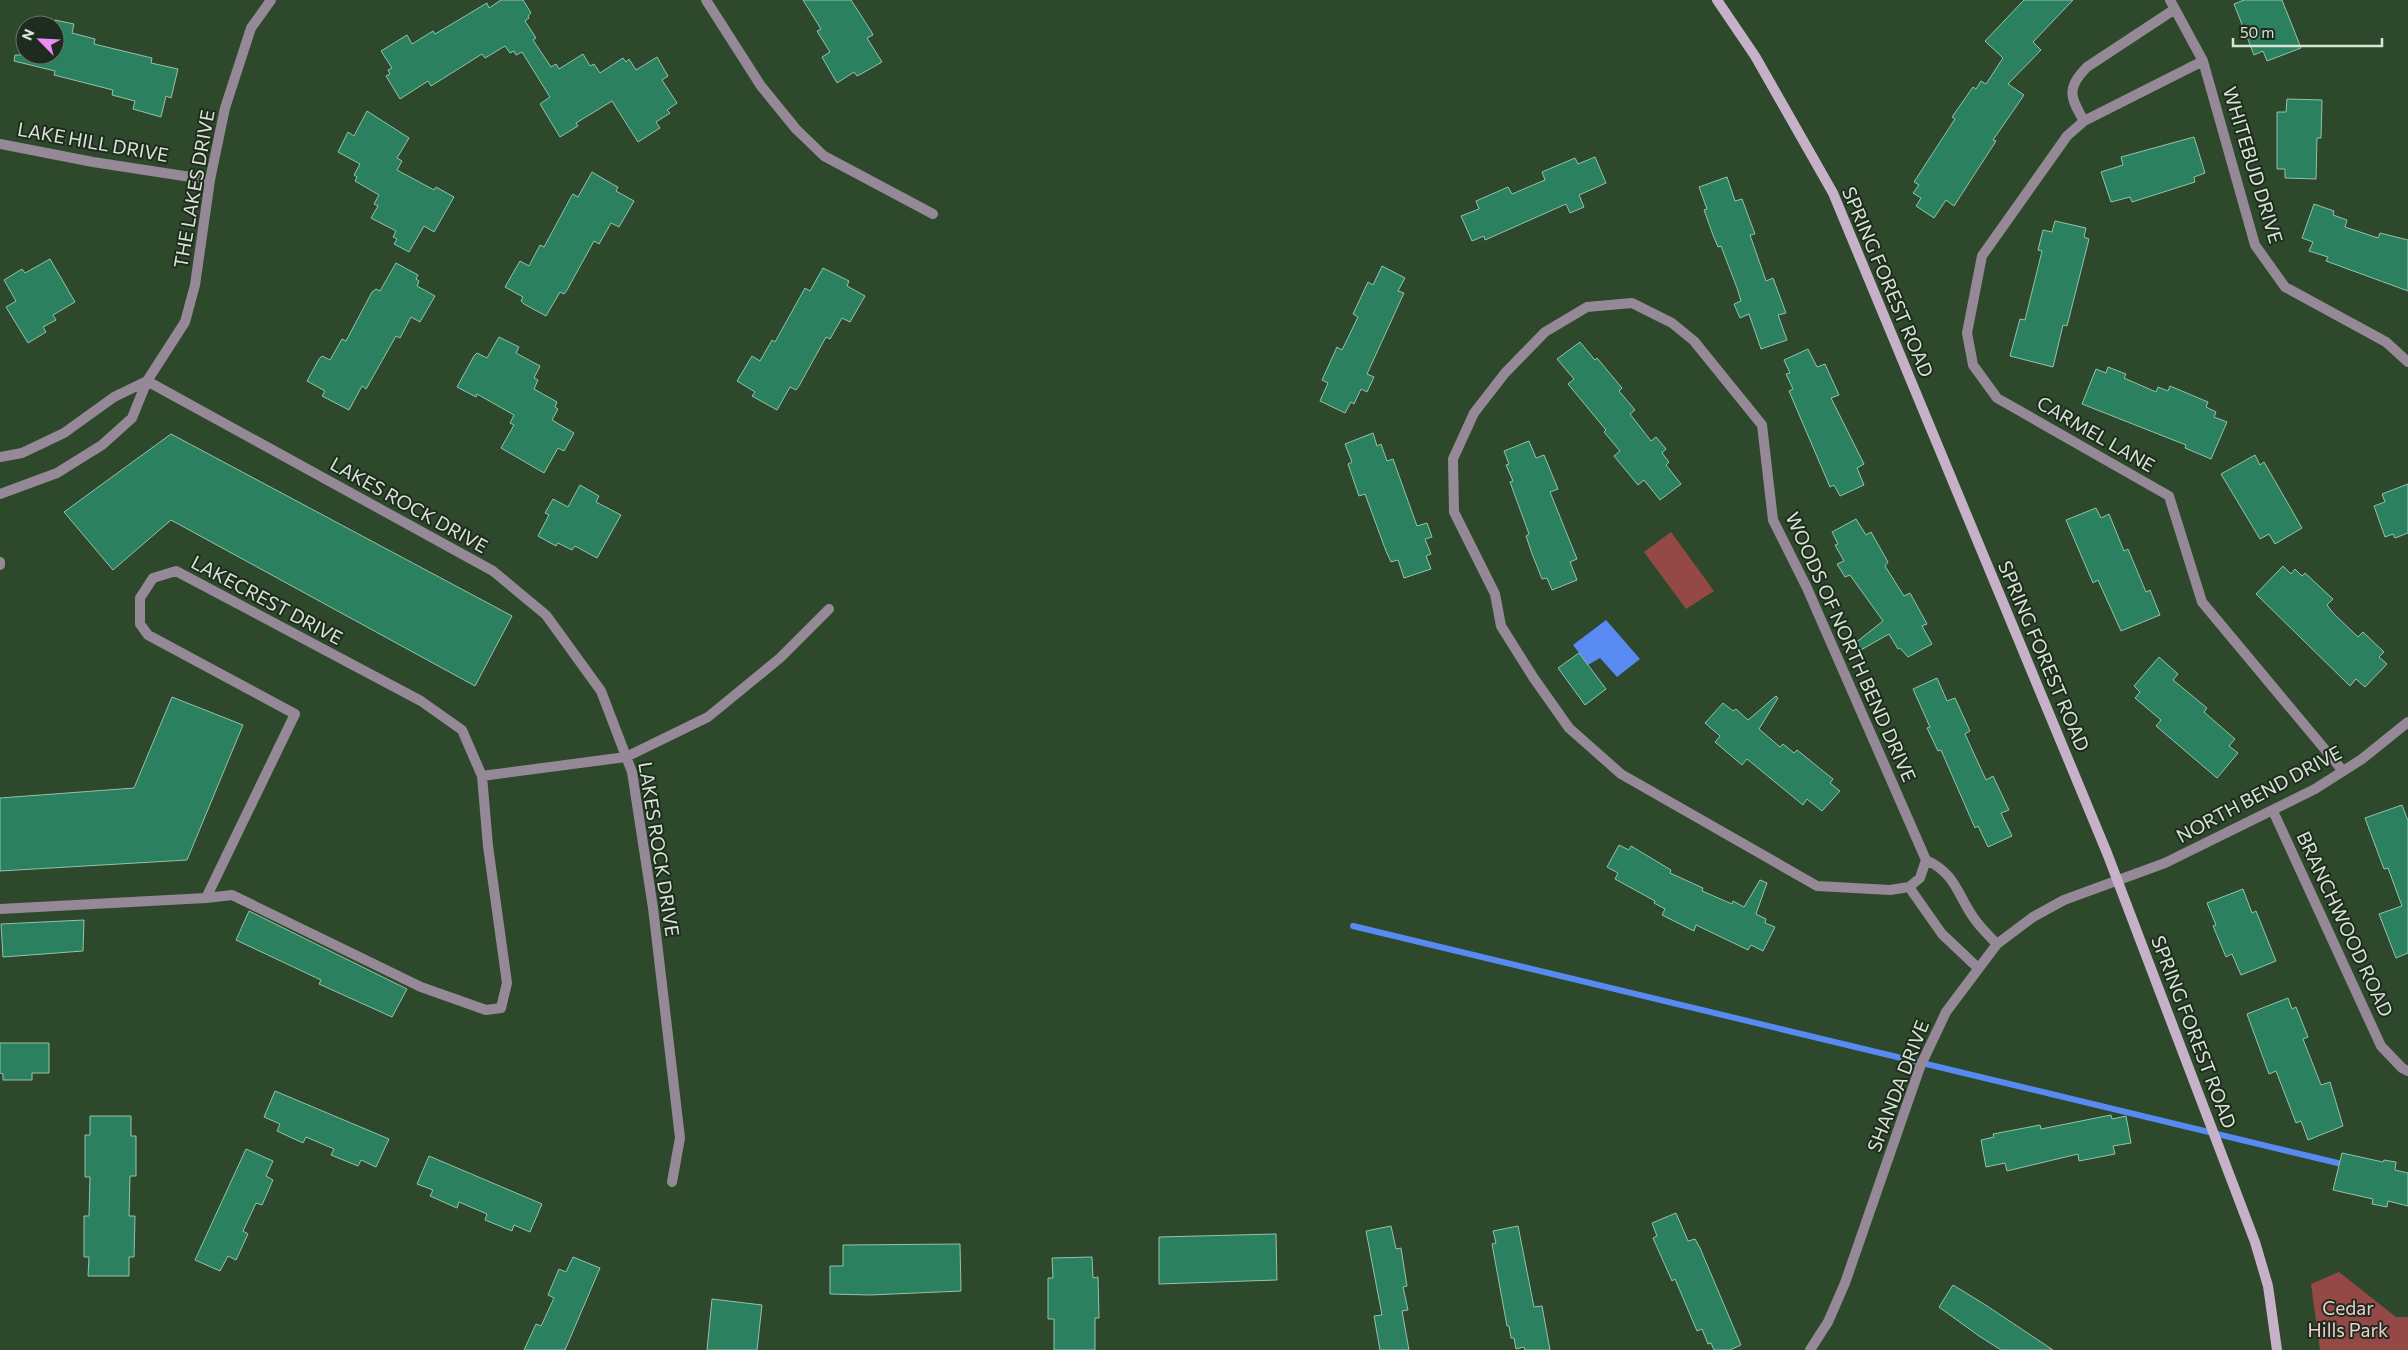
<svg xmlns="http://www.w3.org/2000/svg" width="2408" height="1350" font-family="Commissioner,sans-serif">
	<style>
		.green { fill: #954947 }
		.water { fill: #588af2 }
		.lines { fill: none; stroke-linecap: round; stroke-linejoin: round }
		.stream { stroke: #588af2; stroke-width: 6 }
		.building { fill: #2b815f; stroke: #95c2ac }
		.minor { stroke: #968997; stroke-width: 10 }
		.tertiary { stroke: #968997; stroke-width: 10 }
		.secondary { stroke: #c6b1c8; stroke-width: 10 }
		.labels { text-anchor: middle; stroke-width: 4; stroke-linejoin: round; paint-order: stroke }
		.street-label { font-size: 19px; fill: #d7e6d5; stroke: #1f2b1e }
		.park-label { font-size: 19px; fill: #f0cecb; stroke: #1f2b1e }
	</style>
	<rect width="100%" height="100%" fill="#2e482c"/>
	<path class="green" d="M1671 532 1714 591 1686 609 1644 552Z
		M2339 1272 2396 1317H2408V1350H2320L2311 1284Z"/>
	<path class="water" d="M1606 620 1640 659 1617 677 1600 658 1588 665 1573 645Z"/>
	<g class="lines">
		<path class="stream" d="M1353 926 2346 1165"/>
	</g>
	<path class="building" d="M501 0H523L531 13 528 16 529 18 525 21 536 38 533 40 551 67 556 64 559 69 583 54 590 66 594 64 600 73 623 58 626 62 629 59 636 70 657 57 668 76 662 80 677 103 667 110 670 113 656 122 660 128 638 142 612 101 576 123 578 126 560 137 540 104 550 97 522 52 516 55 514 51 510 53 505 46 485 58 482 54 431 86 428 81 400 99 386 76 390 74 388 70 392 68 381 51 407 35 412 44 433 31 435 34 487 3 489 8Z
		M803 0H851L871 31 873 35 867 38 882 62 861 74 857 76 854 72 837 83 822 57 830 52 817 31 821 29Z
		M2024 0H2073L2033 42 2041 50 2008 84 2024 95 1993 140 1996 141 1954 206 1946 200 1934 218 1916 206 1921 198 1913 193 1919 185 1914 182 1955 119 1952 117 1973 87 1976 89 1981 81 1986 84 2003 58 1985 41Z
		M2244 0H2282L2301 48 2267 61 2263 51 2254 55 2234 4Z
		M55 20 74 24 72 33 95 39 94 44 152 58 151 63 178 69 171 98 166 96 161 117 133 109 135 101 112 95 113 90 54 75 55 71 14 61 15 55H55Z
		M2287 99 2322 100 2321 138H2317L2316 179 2285 178V169H2277V112H2286Z
		M367 111 409 138 397 158 402 161 397 170 434 190 436 187 454 197 434 232 424 226 409 252 394 244 397 239 393 237 396 231 371 218 378 206 374 204 379 195 355 181 357 177 354 175 360 164 338 152 348 132 354 136Z
		M2194 137 2205 173 2194 177 2195 182 2132 202 2130 197 2111 202 2101 172 2123 165 2121 157Z
		M1595 157 1606 183 1579 195 1584 207 1570 213 1566 204 1485 240 1484 236 1472 241 1461 216 1479 209 1476 201 1508 187 1512 194 1545 180 1542 172 1575 158 1578 164Z
		M592 172 614 185 618 187 616 191 634 201 619 227 611 223 599 244 594 241 567 290 564 294 560 292 546 316 524 304 521 301 523 297 505 287 520 261 529 266 540 245 544 247 571 197 573 194 578 197Z
		M1727 177 1735 201 1742 199 1755 234 1750 235 1766 281 1773 278 1786 313 1778 315 1787 340 1761 349 1749 314 1740 318 1734 304 1741 301 1737 288 1721 246 1718 247 1713 235 1704 210 1707 209 1699 187Z
		M2314 204 2334 211 2333 215 2347 220 2345 227 2378 238 2380 233 2408 240V291L2326 261 2328 257 2309 251 2313 242 2302 238Z
		M2055 221 2086 228 2084 237 2089 239 2067 326 2063 325 2053 367 2010 356 2020 319 2025 320 2042 251 2038 250 2043 230 2052 232Z
		M50 259 75 302 53 315 56 320 43 327 46 332 28 343 6 307 16 301 4 280 22 269 25 273Z
		M396 263 418 275 416 279 419 281 417 286 435 296 420 322 411 317 400 338 396 336 366 389 362 386 349 410 322 396 325 391 307 381 319 359 322 356 330 360 342 339 346 341 372 292 376 289 380 291Z
		M1382 266 1405 278 1398 291 1404 293 1367 374 1374 377 1367 392 1361 389 1354 404 1351 402 1345 413 1320 401 1328 383 1322 380 1337 347 1342 350 1358 317 1353 314 1368 282 1373 285Z
		M823 268 849 281 847 286 865 296 850 322 842 318 830 339 826 337 799 386 796 390 790 387 777 410 752 396 755 392 737 381 752 356 760 361 772 340 775 342 805 288 810 291Z
		M499 337 519 347 516 353 540 366 534 378 538 380 534 389 557 402 555 407 558 409 552 420 574 433 564 451 558 448 544 473 501 448 514 425 510 423 514 415 477 394 476 397 457 387 474 356 477 353 487 358Z
		M1580 342 1595 360 1597 358 1622 388 1619 391 1635 410 1630 414 1651 441 1656 437 1666 449 1662 453 1669 462 1666 465 1681 484 1660 500 1644 480 1638 485 1614 456 1620 451 1604 432 1606 430 1568 384 1574 379 1557 359Z
		M1808 349 1817 367 1825 364 1839 395 1831 398 1864 464 1857 468 1864 485 1840 496 1834 485 1830 487 1789 391 1793 389 1786 374 1790 373 1784 360Z
		M2108 367 2126 374 2124 378 2156 392 2158 387 2168 391 2170 386 2208 402 2206 407 2216 412 2214 417 2227 422 2211 459 2185 448 2186 445 2082 404 2096 369 2106 373Z
		M1373 433 1377 446 1381 444 1387 461 1393 459 1417 526 1427 523 1432 537 1425 539 1431 554 1426 556 1431 569 1404 578 1398 560 1391 562 1386 551 1365 494 1359 496 1348 464 1352 462 1345 444Z
		M171 434 512 616 475 686 171 520 113 570 64 512Z
		M1529 441 1536 458 1544 455 1558 489 1550 492 1577 559 1570 562 1577 580 1552 590 1547 578 1542 579 1531 551 1526 536 1529 534 1510 482 1513 481 1506 465 1509 464 1504 451Z
		M2255 455 2260 465 2264 462 2302 528 2275 544 2269 534 2260 539 2221 474Z
		M2408 484V533L2395 538 2393 534 2385 537 2374 506 2385 502 2382 494Z
		M580 485 599 496 596 502 621 515 597 558 575 546 572 550 558 543 556 546 538 536 549 515 545 513 553 499 568 507Z
		M2096 508 2101 518 2109 514 2124 551 2128 549 2146 592 2150 590 2160 615 2121 631 2098 580 2093 583 2066 520Z
		M1856 519 1866 535 1871 532 1888 562 1885 566 1904 596 1910 593 1927 624 1922 626 1932 644 1908 657 1900 648 1898 649 1889 634 1859 651 1854 644 1883 621 1850 575 1845 577 1837 564 1844 561 1835 545 1838 544 1832 532Z
		M2283 566 2291 574 2295 569 2302 576 2305 573 2333 599 2327 605 2333 613 2358 637 2363 632 2384 652 2379 657 2387 664 2365 687 2356 679 2350 686 2256 594Z
		M1579 653 1606 689 1585 705 1558 668Z
		M2159 657 2178 674 2173 680 2207 708 2204 712 2235 739 2229 746 2238 753 2217 778 2156 726 2161 720 2135 698 2140 692 2134 686Z
		M1937 678 1947 701 1955 698 1970 731 1965 734 1986 780 1993 776 2009 810 2001 813 2012 836 1988 847 1978 826 1975 828 1941 750 1938 751 1927 728 1930 727 1913 689Z
		M1776 696 1778 698 1759 729 1780 747 1783 744 1794 753 1797 750 1833 779 1830 783 1840 791 1822 811 1807 799 1803 805 1747 759 1742 765 1715 742 1720 736 1705 723 1723 703 1733 711 1736 709 1748 720Z
		M172 697 243 725 187 860 0 871V798L134 788Z
		M2402 805 2408 821V953L2396 958 2379 914 2402 906 2388 868 2384 869 2365 818Z
		M1619 845 1629 850 1631 846 1671 870 1670 873 1703 888 1702 891 1732 904 1733 901 1744 907 1760 880 1767 883 1756 914 1766 919 1765 923 1775 927 1763 951 1751 945 1748 950 1696 925 1694 931 1662 915 1665 909 1654 903 1655 901 1615 879 1618 873 1607 867Z
		M2243 889 2252 913 2256 911 2276 961 2241 975 2232 954 2226 957 2213 926 2216 925 2207 903Z
		M249 911 407 989 392 1017 319 984 321 980 236 940Z
		M84 920 83 951 3 957 1 924Z
		M2288 998 2292 1009 2296 1007 2308 1037 2303 1039 2321 1085 2330 1082 2343 1126 2308 1140 2301 1121 2296 1123 2276 1071 2269 1074 2247 1014Z
		M0 1043H49V1073H32V1080H3V1074L0 1073Z
		M275 1091 389 1139 376 1167 361 1160 358 1166 331 1155 334 1149 306 1137 303 1143 277 1131 280 1124 264 1117Z
		M2111 1115 2112 1119 2126 1116 2131 1143 2113 1146 2115 1154 2079 1161 2078 1154 2007 1171 2005 1163 1986 1167 1981 1140 1994 1137 1993 1134 2040 1125 2041 1129Z
		M90 1116H131V1136H136V1176H130L129 1216H135L134 1257H129V1276H88L89 1257H84V1216H89L90 1177H85V1135H90Z
		M246 1149 273 1161 266 1176 273 1180 262 1205 256 1203 243 1231 248 1234 236 1260 228 1256 220 1271 195 1260Z
		M2342 1153 2383 1162 2384 1160 2396 1162 2395 1170 2408 1173V1206L2388 1201 2387 1207 2372 1204 2373 1199 2333 1190Z
		M429 1156 542 1204 530 1232 514 1225 512 1231 485 1220 487 1214 459 1202 457 1208 430 1196 433 1190 417 1184Z
		M1676 1213 1688 1241 1695 1239 1700 1248 1741 1345 1730 1350H1714L1711 1343 1708 1344 1702 1329 1697 1331 1675 1279 1672 1281 1653 1238 1657 1236 1652 1223Z
		M1391 1226 1396 1249 1401 1248 1407 1286 1403 1287 1408 1310 1402 1311 1409 1350H1380L1374 1316 1382 1315 1366 1231Z
		M1518 1226 1534 1307 1542 1306 1550 1350H1525L1524 1347 1516 1349 1514 1338H1511L1509 1326H1507L1492 1244 1496 1243 1493 1231Z
		M1276 1234 1277 1280 1159 1284V1237Z
		M960 1244 961 1291 870 1295 830 1294V1266H843V1245Z
		M573 1257 600 1268 565 1350H524L536 1324 541 1326 554 1298 548 1295 559 1269 566 1272Z
		M1092 1257 1093 1278 1098 1277 1099 1318H1095V1350H1054V1319H1048V1278H1053L1052 1258Z
		M1953 1285 1984 1304 2053 1350H2001L1979 1336 1939 1307Z
		M712 1299 762 1305 757 1350H707Z"/>
	<g class="lines">
		<path class="minor" d="M706 0 761 86 796 129 824 156 933 214
			M2170 0 2203 61 2255 245 2285 287 2386 342 2408 362
			M2203 61 2084 121 2067 136 1982 256 1967 333 1973 365 1997 398 2169 496 2202 602 2343 771
			M2084 121C2070 97 2066 88 2087 67L2175 9
			M0 144 93 162 210 180
			M147 381 493 571 546 615 601 691 632 772 653 908 680 1138 672 1182
			M0 457 22 453 64 433 114 397 147 381
			M0 494 57 473 102 445 132 418 147 381 185 322 195 285 210 180 225 108 251 28 271 0
			M0 562V565
			M2273 811 2381 1046 2402 1068 2408 1071
			M1926 860 1920 878 1909 887 1890 890 1817 886 1621 774 1569 728 1533 677 1501 626 1495 594 1454 512 1453 459 1474 413 1505 373 1545 332 1587 307 1632 303 1672 323 1694 341 1762 425 1773 520 1807 588 1926 860C1957 874 1957 896 1976 921 1982 929 1990 937 1997 944
			M1909 887 1942 934 1978 968
			M206 898 232 895 421 987 486 1010 501 1008 507 983 488 846 482 776
			M0 909 206 898 295 714 148 635 140 624V598L153 578 176 571 421 701 462 730 482 776 626 757 708 717 780 658 829 609"/>
		<path class="tertiary" d="M1810 1350 1828 1322 1845 1283 1920 1067 1946 1012 1997 944 2033 917 2064 900 2165 863 2315 789 2362 759 2408 722"/>
		<path class="secondary" d="M1717 0 1755 56 1833 193 2107 853 2255 1242 2268 1286 2277 1350"/>
	</g>
	<g class="labels">
		<g class="street-label">
			<text transform="translate(93 142) rotate(10)" y="7">LAKE HILL DRIVE</text>
			<text transform="translate(2253 165) rotate(73)" y="7">WHITEBUD DRIVE</text>
			<text transform="translate(194 189) rotate(-80)" y="7">THE LAKES DRIVE</text>
			<text transform="translate(1888 282) rotate(67)" y="7">SPRING FOREST ROAD</text>
			<text transform="translate(2096 434) rotate(30)" y="7">CARMEL LANE</text>
			<text transform="translate(409 505) rotate(29)" y="7">LAKES ROCK DRIVE</text>
			<text transform="translate(267 600) rotate(28)" y="7">LAKECREST DRIVE</text>
			<text transform="translate(1851 647) rotate(66)" y="7">WOODS OF NORTH BEND DRIVE</text>
			<text transform="translate(2044 656) rotate(67)" y="7">SPRING FOREST ROAD</text>
			<text transform="translate(2259 794) rotate(-28)" y="7">NORTH BEND DRIVE</text>
			<text transform="translate(659 849) rotate(81)" y="7">LAKES ROCK DRIVE</text>
			<text transform="translate(2345 924) rotate(65)" y="7">BRANCHWOOD ROAD</text>
			<text transform="translate(2194 1032) rotate(69)" y="7">SPRING FOREST ROAD</text>
			<text transform="translate(1898 1086) rotate(-69)" y="7">SHANDA DRIVE</text>
		</g>
		<g class="park-label">
			<text x="2348" y="1315">Cedar<tspan x="2348" dy="22">Hills Park</tspan></text>
		</g>
	</g>
	<g transform="translate(40 40) rotate(294)"><circle r="24" fill="#1f2b1e" stroke="#697667"/>
	<path d="M0-4L9 19L0 12L-9 19Z" fill="#ed8cf9"/>
	<text y="-8" font-size="14" font-weight="bold" text-anchor="middle" fill="#d7e6d5">N</text>
	</g>
	<path d="M2233 38v8h149v-8" fill="none" stroke="#d7e6d5" stroke-width="2.5"/>
	<text x="2240" y="38" font-size="15" fill="#d7e6d5" stroke="#1f2b1e" stroke-width="4" paint-order="stroke">50 m</text>
</svg>
